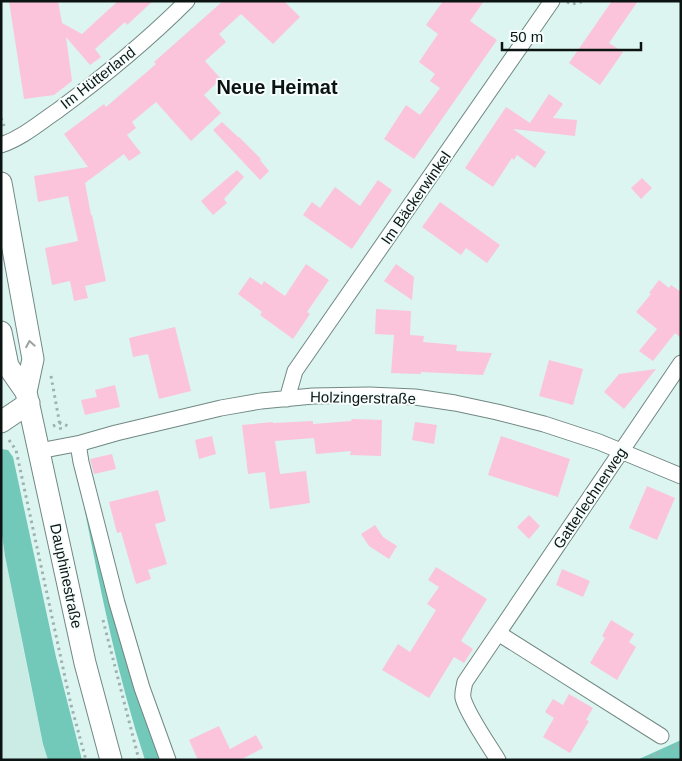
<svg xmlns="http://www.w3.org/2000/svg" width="682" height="761" viewBox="0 0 682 761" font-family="Helvetica,sans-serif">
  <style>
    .built { fill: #caece4 }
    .forest { fill: #72c8b9 }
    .building { fill: #fbc4da }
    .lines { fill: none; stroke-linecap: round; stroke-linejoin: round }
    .street-casing { stroke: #718883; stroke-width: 17 }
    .secondary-casing { stroke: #718883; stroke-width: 23 }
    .path { stroke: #9eb1ae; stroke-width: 3; stroke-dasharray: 2.5 4; stroke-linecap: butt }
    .street { stroke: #fff; stroke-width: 15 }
    .secondary { stroke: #fff; stroke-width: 21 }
    .oneway { stroke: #9ea1a1 }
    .labels { text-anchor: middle; stroke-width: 4; stroke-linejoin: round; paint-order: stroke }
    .street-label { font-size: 15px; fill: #0c1413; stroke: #f5fefc }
    .district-label { font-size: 20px; font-weight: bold; fill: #0c1413; stroke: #f5fefc }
  </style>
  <rect width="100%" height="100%" fill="#dcf5f0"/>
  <path class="built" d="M1,528L5,556L28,673L43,744L48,760H1Z"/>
  <path class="forest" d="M1,449L8,450L13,457L56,657L82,760H48L43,744L5,556L1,528Z
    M75,461L160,760H145C113,663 95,561 75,461Z
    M681,740V760H637Z"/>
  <path class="building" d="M9,1H58L62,23L82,34L118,1H153L127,25L125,22L95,49L101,57L90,65L66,37L72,81L54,95L24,99Z
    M223,1H284L300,17L273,44L241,14L219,34L226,42L205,61L221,79L204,95L221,113L191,141L156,102L132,122L136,128L127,135L141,153L129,161L124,154L85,183L91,215H92L106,281L85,286L88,298L74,301L70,281L52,285L45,248L78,241L68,196L38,202L34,176L88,167L64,134L104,104L106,107L156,64L154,62Z
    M443,1H484L470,21L497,40L414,159L384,139L406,105L420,115L440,88L430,81L435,74L419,62L438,34L426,25Z
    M612,1H638L609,43L623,52L600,85L569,63Z
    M549,94L563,104L553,118L577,120L575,136L513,129L546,152L535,168L517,155L514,160L512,158L493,187L465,168L506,107L530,123Z
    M222,122L238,137H239L261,159L260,160L269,171L260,180L213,130Z
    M237,170L244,177L224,199L227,203L213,215L201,201Z
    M642,178L652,188L641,199L631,188Z
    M378,180L392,190L352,249L303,215L312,202L320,208L335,187L360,206Z
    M440,202L500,245L487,263L466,248L461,255L422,227Z
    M306,264L329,280L307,312L310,314L293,339L260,315L262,312L238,294L250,277L262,285L264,281L285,296Z
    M396,264L414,277L412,300L384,281Z
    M659,280L669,288L671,285L681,292V338L675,333L653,361L639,351L657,329L636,312L651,294L649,293Z
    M376,309L411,311L410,335L424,336L423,342L457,345L456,351L492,353L483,375L421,372V374L391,373L394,335L375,334Z
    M175,327L191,391L159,399L148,354L133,357L129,338Z
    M549,360L583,369L573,405L539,396Z
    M656,369L624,409L604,392L619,374Z
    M115,385L120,407L85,415L81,400L97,397L95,390Z
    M352,419L382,420L381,456L350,455L351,451L316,454L314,438L275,441L280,474L306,471L310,503L270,509L265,472L248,474L242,425L273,422V423L313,421V424L351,421Z
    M415,422L437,425L434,444L412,440Z
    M212,436L216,454L199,459L195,440Z
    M501,436L570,459L558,497L488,475Z
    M112,454L116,469L94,474L90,459Z
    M647,486L675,498L657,540L629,528Z
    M158,490L166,521L155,524L167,564L148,570L151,579L136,584L121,532L117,533L109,502Z
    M529,515L540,526L529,539L517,527Z
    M375,525L383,537L397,546L389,559L369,546L361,534Z
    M436,567L487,599L461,641L473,649L464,663L454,657L429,698L382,670L398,644L410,652L436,610L427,604L439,587L428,580Z
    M562,569L590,581L583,597L556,585Z
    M611,620L634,634L629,642L636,647L617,680L590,663L605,638L602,636Z
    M569,694L593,708L586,720L589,721L570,753L543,737L554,718L545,712L553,699L563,705Z
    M219,726L230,749L256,735L263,748L240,760H198L189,740Z"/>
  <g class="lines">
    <g class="street-casing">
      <path id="street" d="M1,145C22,138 39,123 57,111C103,77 147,41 187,1
        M287,399L295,371L552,1
        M81,443L79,450L81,462L117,603L142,688L168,760
        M39,451L81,443L116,433L221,408L261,401L313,396L369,395L415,397L455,403L497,412L544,424L599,442L681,476
        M498,633L661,736
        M498,760C489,745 467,714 463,698C462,693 464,687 465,682L681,363"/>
    </g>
    <g class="secondary-casing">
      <path id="secondary" d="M1,183L33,359L26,392
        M1,332L8,366L26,392L85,663L111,760
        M1,422L29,403"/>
    </g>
    <path class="path" d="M567,2L572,4L586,1
      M1,118L4,126
      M51,376L61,431
      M53,426L60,423L71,427
      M9,440L16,450L71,705L86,760
      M103,620L139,760
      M672,748L681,744
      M645,760L662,752"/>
    <use href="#street" class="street"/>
    <use href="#secondary" class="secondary"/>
  </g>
  <defs><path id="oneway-chevron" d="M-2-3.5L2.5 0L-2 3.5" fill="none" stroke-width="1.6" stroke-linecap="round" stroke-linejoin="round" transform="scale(1.25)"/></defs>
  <use class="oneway" href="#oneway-chevron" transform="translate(30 344) rotate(-100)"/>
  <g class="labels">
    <g class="street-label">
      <text transform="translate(98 78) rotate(-38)" y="5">Im Hütterland</text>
      <text transform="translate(416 198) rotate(-55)" y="5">Im Bäckerwinkel</text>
      <text transform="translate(363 398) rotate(1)" y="5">Holzingerstraße</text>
      <text transform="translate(590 498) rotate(-56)" y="5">Gatterlechnerweg</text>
      <text transform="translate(66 576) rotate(78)" y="5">Dauphinestraße</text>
    </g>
    <g class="district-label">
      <text x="277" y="94">Neue Heimat</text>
    </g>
  </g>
  <rect width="682" height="761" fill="none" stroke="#0c1413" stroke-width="5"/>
  <path d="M502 42v8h139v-8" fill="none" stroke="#0c1413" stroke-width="2.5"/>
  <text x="510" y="42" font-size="15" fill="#0c1413" stroke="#f5fefc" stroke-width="4" paint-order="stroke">50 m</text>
</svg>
